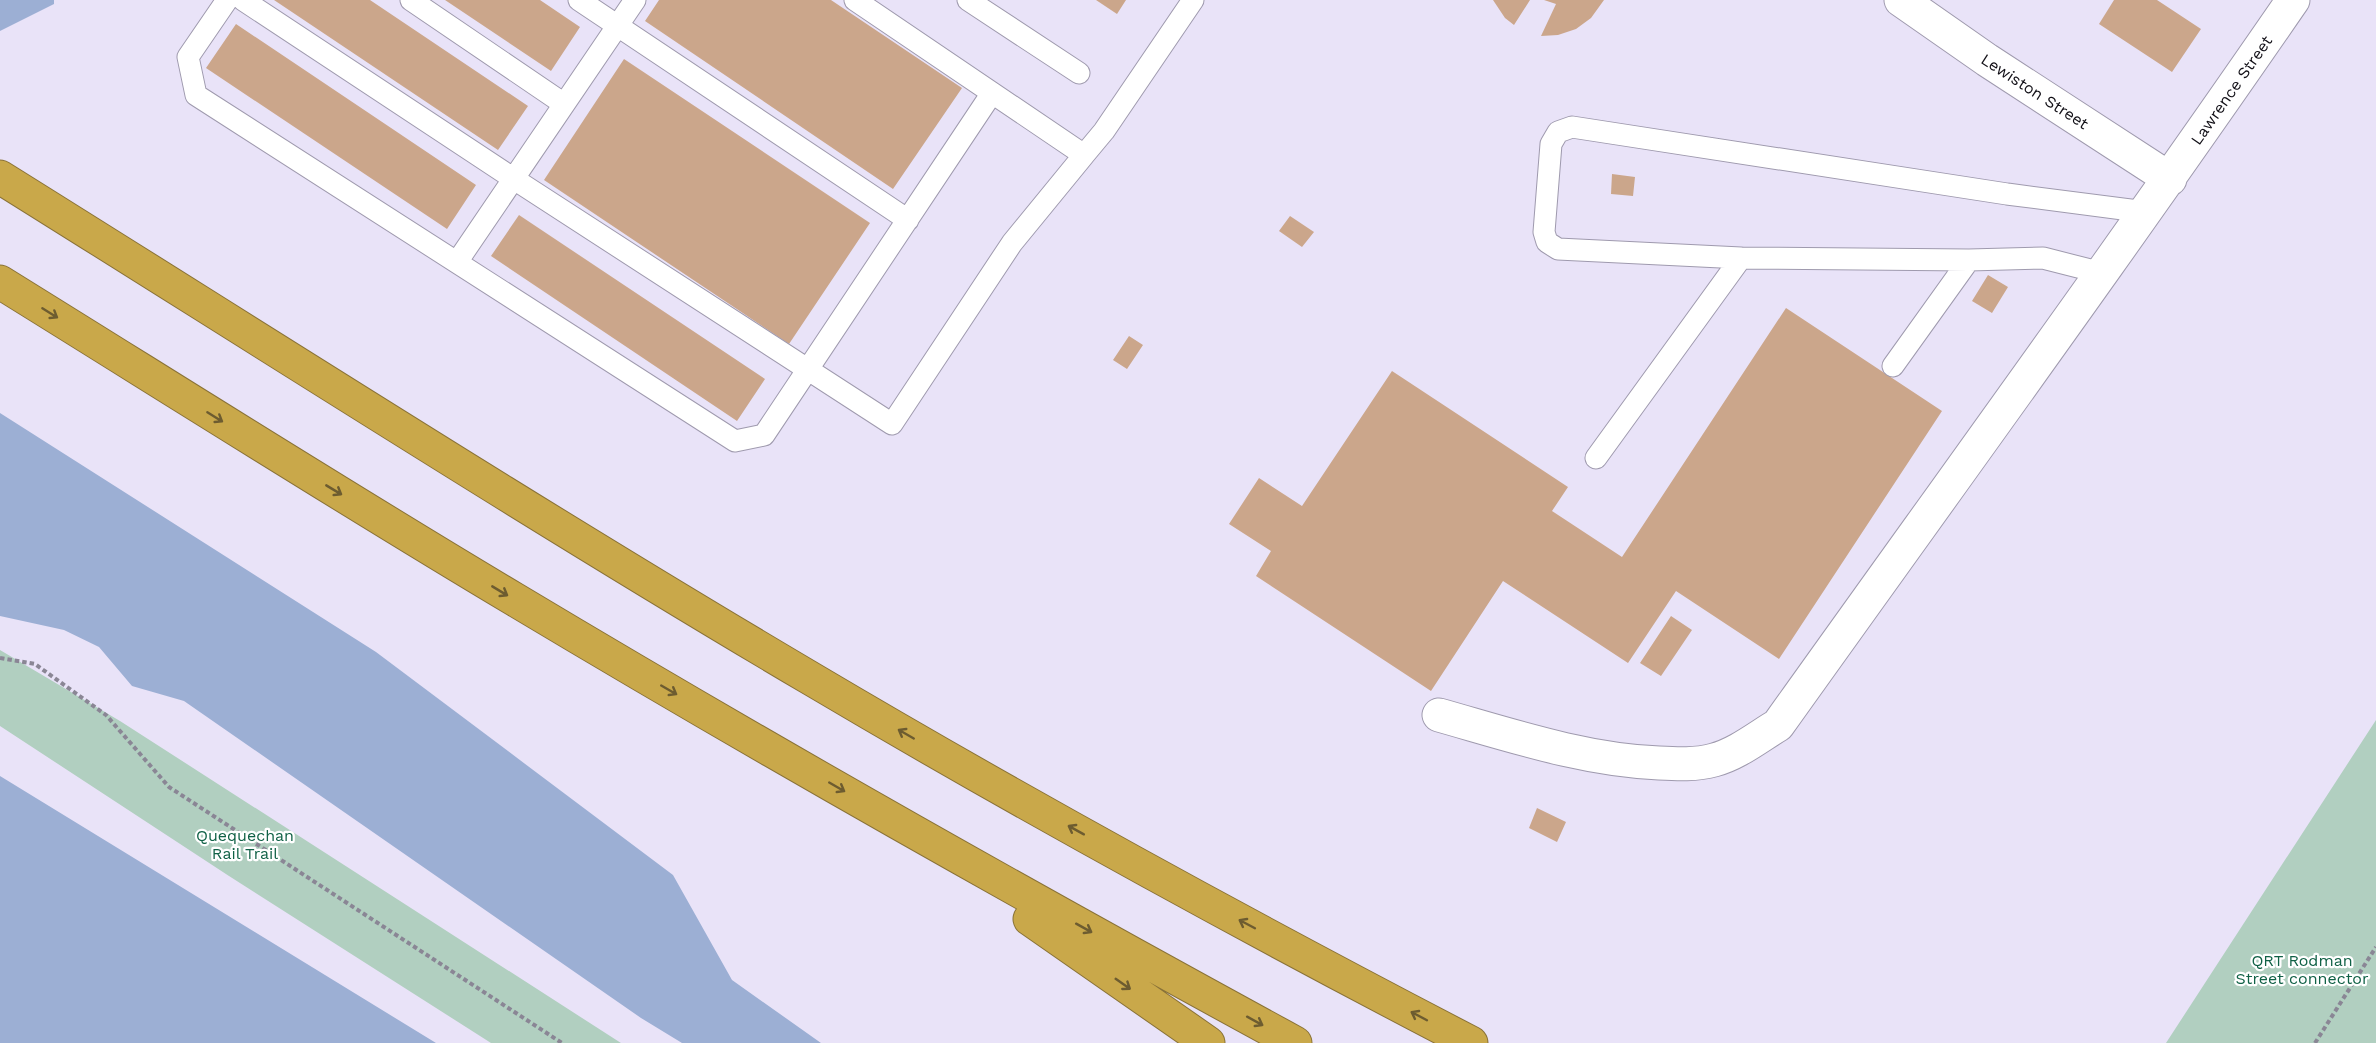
<svg xmlns="http://www.w3.org/2000/svg" width="2376" height="1043" viewBox="0 0 2376 1043" font-family="'Work Sans',sans-serif">
  <style>
    .green { fill: #b1cfc0 }
    .water { fill: #9cafd4 }
    .building { fill: #cba68b }
    .lines { fill: none; stroke-linecap: round; stroke-linejoin: round }
    .service-casing { stroke: #9f9aae; stroke-width: 23 }
    .minor-casing { stroke: #9f9aae; stroke-width: 35 }
    .motorway-casing { stroke: #897238; stroke-width: 35 }
    .path { stroke: #8a8695; stroke-width: 4; stroke-dasharray: 4.5 3; stroke-linecap: butt }
    .service { stroke: #fff; stroke-width: 21 }
    .minor { stroke: #fff; stroke-width: 33 }
    .motorway { stroke: #c9a84a; stroke-width: 33 }
    .oneway { stroke: #6d5c30 }
    .labels { text-anchor: middle; stroke-width: 4.5; stroke-linejoin: round; paint-order: stroke }
    .street-label { font-size: 16px; fill: #110f16; stroke: #fff }
    .park-label { font-size: 16px; fill: #106146; stroke: #fff }
  </style>
  <rect width="100%" height="100%" fill="#e9e3f8"/>
  <path class="green" d="M0,650L120,721L621,1043H491L229,876L0,726Z
    M2376,720V1043H2166Z"/>
  <path class="water" d="M0,0H54V4L0,31Z
    M0,413L376,652L673,875L732,980L821,1043H682L641,1018L184,701L132,686L99,647L64,630L0,616Z
    M0,776L436,1043H0Z"/>
  <path class="building" d="M274,0H370L528,106L498,150Z
    M445,0H540L580,27L551,71Z
    M659,0H831L962,88L893,189L645,21Z
    M1096,0H1126L1117,14Z
    M1493,0H1530L1514,25L1505,18Z
    M1544,0H1604L1591,18L1576,29L1558,35L1541,36L1556,4Z
    M2114,0H2157L2201,29L2172,72L2099,24Z
    M236,24L476,185L447,229L206,68Z
    M624,59L870,223L789,344L544,180Z
    M1612,174L1635,177L1633,196L1611,194Z
    M519,215L765,379L737,421L491,256Z
    M1290,216L1314,232L1302,247L1279,231Z
    M1988,275L2008,287L1992,313L1972,301Z
    M1786,308L1942,411L1779,659L1676,591L1628,663L1503,581L1431,691L1256,576L1271,551L1229,524L1259,478L1302,506L1392,371L1568,487L1552,511L1622,557Z
    M1129,336L1143,345L1127,369L1113,360Z
    M1671,616L1692,630L1661,676L1640,663Z
    M1537,808L1566,822L1557,842L1529,828Z"/>
  <g class="lines">
    <g class="service-casing">
      <path id="service" d="M227,0L188,57L196,95L735,441L764,435L992,93
        M243,0L514,179L892,424L1012,243L1084,155
        M411,0L564,104
        M579,0L908,220
        M855,0L1084,155L1104,131L1193,0
        M968,0L1079,73
        M1741,258L1558,249L1547,242L1544,232L1551,144L1558,132L1572,127L2007,194L2146,212
        M457,262L635,0
        M1893,366L1969,260
        M1596,458L1741,258L1969,260L2043,258L2102,273"/>
    </g>
    <g class="minor-casing">
      <path id="minor" d="M1901,0L1987,60L2170,179
        M1439,715C1510,735 1584,760 1659,763C1677,764 1696,765 1714,760C1737,754 1758,737 1778,725C1950,484 2125,244 2293,0"/>
    </g>
    <g class="motorway-casing">
      <path id="motorway" d="M0,177C269,345 537,517 810,678C1026,806 1248,927 1471,1043
        M0,282C171,388 341,496 514,599C771,753 1032,900 1295,1043
        M1030,919L1208,1043"/>
    </g>
    <path class="path" d="M0,658L35,664L106,715L169,787L562,1043
      M2315,1043L2376,947"/>
    <use href="#service" class="service"/>
    <use href="#minor" class="minor"/>
    <use href="#motorway" class="motorway"/>
  </g>
  <defs><path id="oneway-shaft" d="M-6 0H5M1.5-3L5.5 0L1.5 3" fill="none" stroke-width="1.6" stroke-linecap="round" stroke-linejoin="round" transform="scale(1.5)"/></defs>
  <g class="oneway">
    <use href="#oneway-shaft" transform="translate(50 313) rotate(32)"/>
    <use href="#oneway-shaft" transform="translate(215 417) rotate(32)"/>
    <use href="#oneway-shaft" transform="translate(334 490) rotate(31)"/>
    <use href="#oneway-shaft" transform="translate(500 591) rotate(31)"/>
    <use href="#oneway-shaft" transform="translate(669 690) rotate(30)"/>
    <use href="#oneway-shaft" transform="translate(906 734) rotate(-150)"/>
    <use href="#oneway-shaft" transform="translate(837 787) rotate(30)"/>
    <use href="#oneway-shaft" transform="translate(1076 830) rotate(-151)"/>
    <use href="#oneway-shaft" transform="translate(1247 924) rotate(-152)"/>
    <use href="#oneway-shaft" transform="translate(1084 928) rotate(29)"/>
    <use href="#oneway-shaft" transform="translate(1123 984) rotate(35)"/>
    <use href="#oneway-shaft" transform="translate(1419 1016) rotate(-152)"/>
    <use href="#oneway-shaft" transform="translate(1255 1021) rotate(29)"/>
  </g>
  <g class="labels">
    <g class="street-label">
      <text transform="translate(2231 90) rotate(-55)" y="6">Lawrence Street</text>
      <text transform="translate(2035 91) rotate(33)" y="6">Lewiston Street</text>
    </g>
    <g class="park-label">
      <text x="245" y="841">Quequechan<tspan x="245" dy="18">Rail Trail</tspan></text>
      <text x="2302" y="966">QRT Rodman<tspan x="2302" dy="18">Street connector</tspan></text>
    </g>
  </g>
</svg>
